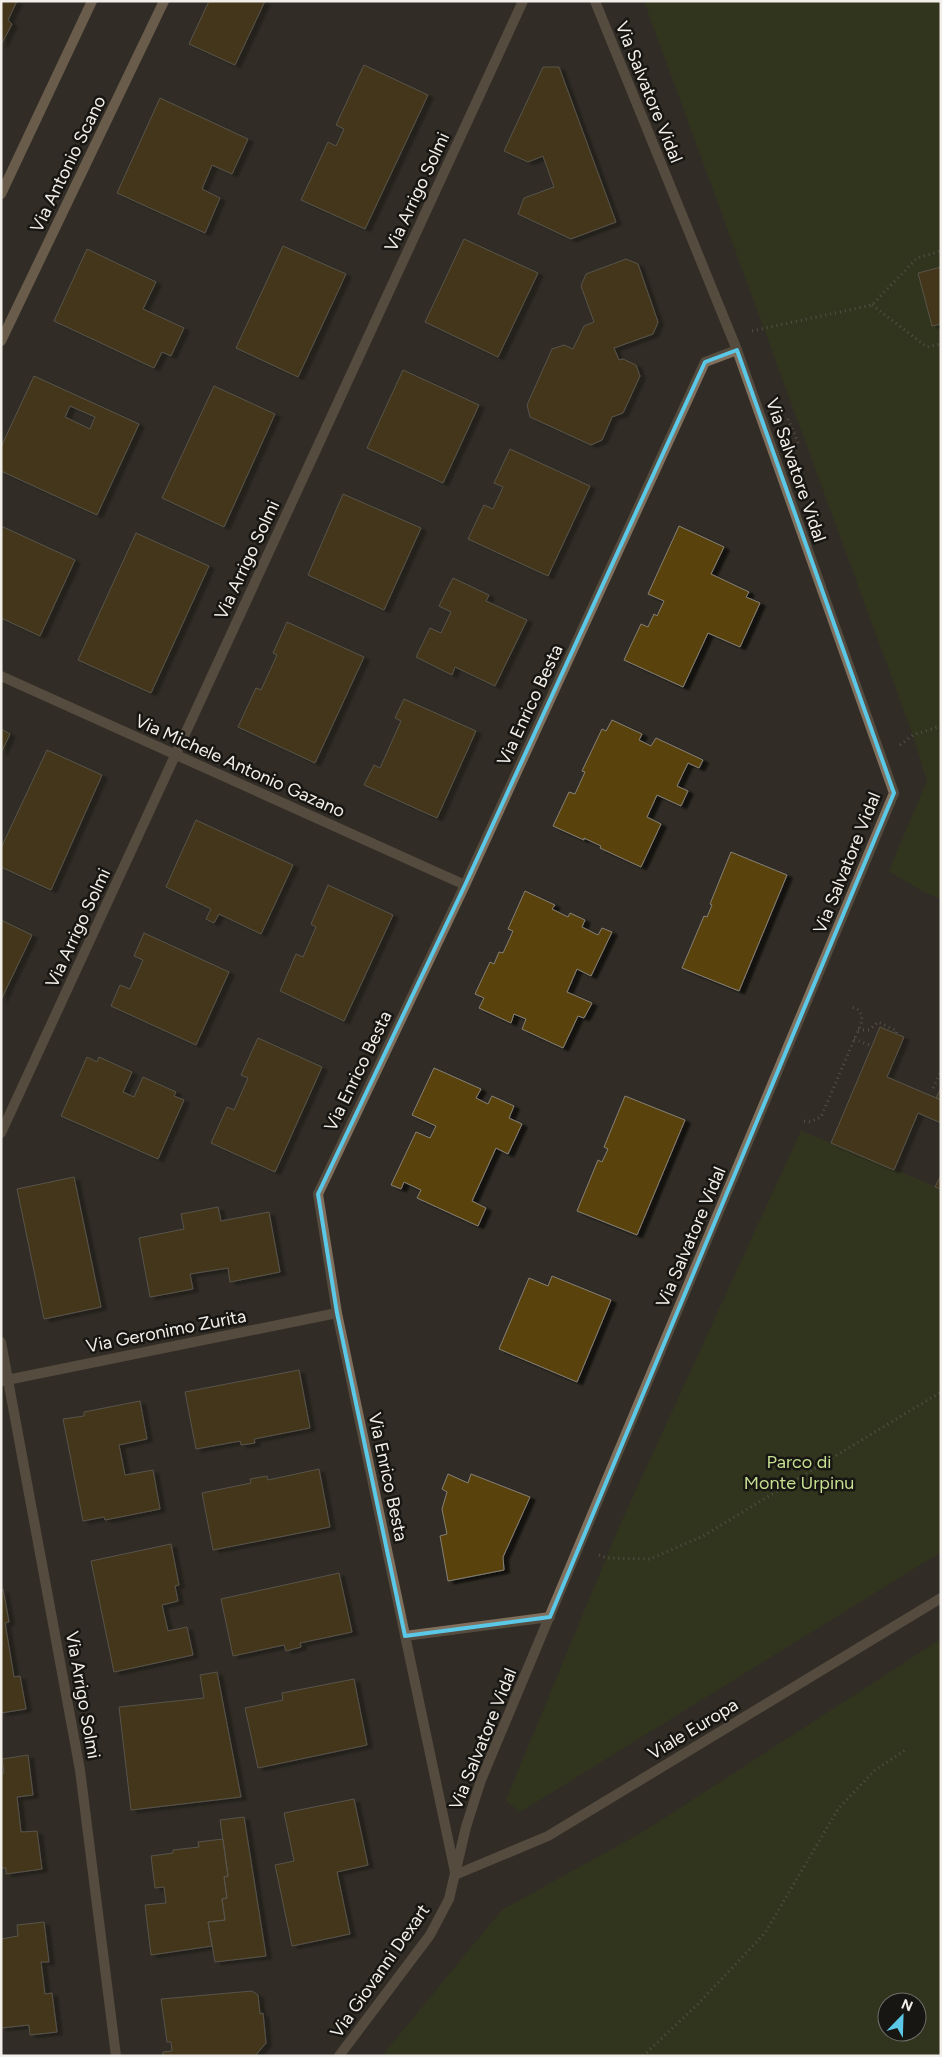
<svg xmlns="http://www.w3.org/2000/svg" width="942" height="2057" viewBox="0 0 942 2057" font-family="Figtree,sans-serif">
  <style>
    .green { fill: #333f12; fill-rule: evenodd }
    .building { fill: #5a4209; stroke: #858078; fill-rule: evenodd; filter: url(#shadow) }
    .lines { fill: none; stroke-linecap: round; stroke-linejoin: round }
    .path { stroke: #7d7973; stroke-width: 3; stroke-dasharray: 1 4; stroke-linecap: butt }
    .street { stroke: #80705d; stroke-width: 10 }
    .secondary { stroke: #ae9577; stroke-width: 10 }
    .marked { fill: none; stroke: #5ac8e6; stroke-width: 4; stroke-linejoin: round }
    .labels { text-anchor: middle; stroke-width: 5; stroke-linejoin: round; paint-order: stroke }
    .street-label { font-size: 18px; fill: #f2efea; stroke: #181613 }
    .park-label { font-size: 18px; fill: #c6df90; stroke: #181613 }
  </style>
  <defs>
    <filter id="shadow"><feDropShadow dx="5.5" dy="3" stdDeviation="1" flood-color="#0009"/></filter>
  </defs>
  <rect width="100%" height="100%" fill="#312d26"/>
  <path class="green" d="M644,1H941V899L922,891L889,871L927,781L913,735Z
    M801,1131L941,1189V1552L520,1812L506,1800L620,1525Z
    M941,1639V2056H382L502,1910L643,1832ZM887,2002H917V2032H887Z"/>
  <path class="building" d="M1,1H17L8,20L12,24L1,45Z
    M209,1H265L235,65L189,44Z
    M364,65L428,95L365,229L301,200L328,142L336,146L344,129L336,125Z
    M543,67H559L616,222L571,239L518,214L524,198L554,187L543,156L528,162L504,151Z
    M160,98L248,139L232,174L212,165L202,189L220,198L205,233L117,193Z
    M464,239L538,273L498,357L425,322Z
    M283,246L346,274L298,377L236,348Z
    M87,249L156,282L143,309L184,328L171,356L162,352L154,368L54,321Z
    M626,259L638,264L658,322L653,334L614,348L619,360L623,359L636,365L640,376L623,413L612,417L602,440L591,445L530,417L527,405L552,349L564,345L573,349L584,326L594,322L581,286L586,274Z
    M941,267V324L932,326L918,273Z
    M403,370L479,405L443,483L367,448Z
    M34,376L139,424L97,515L1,471V447ZM70,406L95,417L90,429L65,417Z
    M214,386L275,414L224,527L162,498Z
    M510,449L590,486L548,576L468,539L484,505L493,509L503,487L494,483Z
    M343,494L421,528L384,610L308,575Z
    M1,526L75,560L40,636L1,618Z
    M679,526L724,547L711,574L749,592L746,597L760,603L740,647L708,633L683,687L624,660L641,624L648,627L654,614L657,616L664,601L648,594Z
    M136,533L209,566L151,693L78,660Z
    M453,578L489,595L486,601L527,620L495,686L455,667L452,675L416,657L430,628L441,633L451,612L439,606Z
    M287,622L364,657L315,763L238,727L256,688L261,690L277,655L273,653Z
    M404,699L476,731L437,818L364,785L374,765L380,768L401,721L395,718Z
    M612,720L642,734L639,740L651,746L656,738L703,760L699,768L688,763L677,786L688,791L681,806L657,795L647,817L661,824L641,867L600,848L601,846L584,838V840L553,826L569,792L575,794L585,772L582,771L602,729L606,731Z
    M1,729L10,734L1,753Z
    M47,750L102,775L51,890L1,867V848Z
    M196,820L293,865L261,934L219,914L214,923L206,919L211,909L166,887Z
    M731,852L787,875L739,991L682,968L704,916L707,917L712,905L710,904Z
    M328,885L393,915L344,1021L280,991L296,954L303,957L316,927L311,924Z
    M525,891L555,905L552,909L568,917L570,913L585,920L582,927L598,935L602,928L612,932L591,976L577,969L567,992L592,1003L584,1018L578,1016L563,1048L522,1029L526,1019L514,1014L511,1023L479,1008L484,998L475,994L490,962L494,964L499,952L503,953L513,931L508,929Z
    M1,920L32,935L1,1000Z
    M144,933L229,972L196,1045L111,1006L120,985L130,989L143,960L134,956Z
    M880,1027L904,1037L887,1077L941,1100V1123L918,1113L894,1170L831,1143Z
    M258,1038L322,1067L275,1172L211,1143L227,1107L234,1110L248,1078L241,1075Z
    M87,1057L97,1062L99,1057L132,1072L123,1092L134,1097L143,1077L176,1092L174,1096L184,1100L158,1159L61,1116Z
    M434,1068L481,1089L476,1098L488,1104L492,1096L514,1106L509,1118L522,1124L508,1154L496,1148L472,1201L486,1208L478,1226L417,1198L421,1190L404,1182L401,1189L391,1185L416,1132L430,1138L436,1126L412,1115Z
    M941,1088V1100L936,1098Z
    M625,1096L685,1120L637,1235L577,1211L598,1160L602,1162L608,1149L604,1147Z
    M941,1175V1189L935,1187Z
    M74,1177L101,1307L44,1319L17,1189Z
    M218,1207L221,1221L269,1212L280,1272L230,1282L228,1268L190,1274L193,1289L150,1297L139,1238L184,1229L181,1214Z
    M552,1276L611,1300L577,1382L499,1349L529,1278L548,1286Z
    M299,1370L310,1428L254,1439L255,1443L241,1445L240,1441L196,1449L185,1392Z
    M140,1401L147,1439L119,1445L125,1475L153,1470L160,1509L105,1520L104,1517L83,1521L63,1419L84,1416V1412Z
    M319,1469L330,1527L213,1550L202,1493L251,1483L250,1479L267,1476L268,1480Z
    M448,1474L468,1483L471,1474L530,1497L503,1557L504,1570L448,1581L440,1536L447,1534L442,1509L447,1492L442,1489Z
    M171,1544L179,1585L175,1586L178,1601L162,1605L168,1631L187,1627L193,1655L114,1672L91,1561Z
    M339,1573L352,1632L300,1643L301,1647L286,1651L284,1645L233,1656L221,1599Z
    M1,1589H3L9,1622L5,1623L14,1677L20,1676L26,1709L1,1713Z
    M217,1672L241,1797L131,1810L119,1707L204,1698L200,1675Z
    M354,1679L367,1745L258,1768L245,1708L283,1700L282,1693Z
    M28,1755L33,1795L17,1797L21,1832L37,1831L42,1869L6,1874V1868H1V1773H4L2,1759Z
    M354,1799L368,1865L337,1872L350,1934L292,1946L275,1865L294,1861L284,1813Z
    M244,1817L266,1956L215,1962L208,1922L225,1920L222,1899L227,1898L224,1877L228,1876L220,1820Z
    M223,1839L228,1876L224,1877L227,1898L222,1899L225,1920L208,1922L212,1946L151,1955L145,1905L166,1903L164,1887L155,1888L151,1856L173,1853V1850L199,1847L198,1842Z
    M44,1922L49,1962H41L45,1994L52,1993L57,2032L30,2035L29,2025L1,2028V1939L18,1936L17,1925Z
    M252,1991L258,1995L260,2014L263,2013L266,2043L255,2056H163V2052L172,2051L171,2042H167L161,1999Z"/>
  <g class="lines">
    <path class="path" d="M940,1L941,3
      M872,305L927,347L941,344
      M752,331L872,305L917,258L941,251
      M788,419L799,445L794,447
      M900,745L913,735L941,726
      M858,1030H869L878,1022L897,1031L896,1034
      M854,1039L872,1046
      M933,1088L941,1071
      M804,1121L810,1122L821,1117L861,1024L862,1016L859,1010L849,1006
      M599,1555L606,1558L650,1559L703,1536L941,1392
      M643,2056L698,2004L765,1933L838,1809L875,1770L907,1749"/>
    <path class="street" d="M1,676L465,885
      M1,1133L523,1
      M1,1342L80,1770L116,2056
      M2,1381L337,1313
      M405,1636L550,1617
      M455,1872L337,1313L318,1194L465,885L705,362L737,350
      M455,1875L548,1836L941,1598
      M339,2056L430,1935L449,1899L466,1827L481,1780L894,793L737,350L595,1"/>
    <path class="secondary" d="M1,194L92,1
      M1,341L164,1"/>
  </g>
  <path d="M0 0H942V2057H0ZM737,350L894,793L550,1617L405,1636L337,1313L318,1194L465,885L705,362Z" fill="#312d26" fill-opacity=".55" fill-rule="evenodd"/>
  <path class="marked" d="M737,350L894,793L550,1617L405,1636L337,1313L318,1194L465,885L705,362Z"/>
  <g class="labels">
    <g class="street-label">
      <text transform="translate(649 92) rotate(68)" y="6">Via Salvatore Vidal</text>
      <text transform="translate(68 164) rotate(-64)" y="6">Via Antonio Scano</text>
      <text transform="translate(417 192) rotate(-65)" y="6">Via Arrigo Solmi</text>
      <text transform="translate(796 470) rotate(71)" y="6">Via Salvatore Vidal</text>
      <text transform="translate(247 560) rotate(-65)" y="6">Via Arrigo Solmi</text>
      <text transform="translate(530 705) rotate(-65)" y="6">Via Enrico Besta</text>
      <text transform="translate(240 766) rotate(24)" y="6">Via Michele Antonio Gazano</text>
      <text transform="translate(847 863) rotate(-68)" y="6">Via Salvatore Vidal</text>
      <text transform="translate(78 928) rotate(-65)" y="6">Via Arrigo Solmi</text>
      <text transform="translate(358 1071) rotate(-64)" y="6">Via Enrico Besta</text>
      <text transform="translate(691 1237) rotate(-67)" y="6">Via Salvatore Vidal</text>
      <text transform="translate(166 1331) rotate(-11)" y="6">Via Geronimo Zurita</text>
      <text transform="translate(388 1477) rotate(78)" y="6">Via Enrico Besta</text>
      <text transform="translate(83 1695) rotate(80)" y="6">Via Arrigo Solmi</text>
      <text transform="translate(693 1729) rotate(-31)" y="6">Viale Europa</text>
      <text transform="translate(483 1739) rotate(-68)" y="6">Via Salvatore Vidal</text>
      <text transform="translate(380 1971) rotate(-55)" y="6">Via Giovanni Dexart</text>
    </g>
    <g class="park-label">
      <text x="799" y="1468">Parco di<tspan x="799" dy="21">Monte Urpinu</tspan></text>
    </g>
  </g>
  <rect width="942" height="2057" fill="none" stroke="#f2efea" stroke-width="5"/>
  <g transform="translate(902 2017) rotate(23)"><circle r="24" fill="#181613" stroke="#6f6d69"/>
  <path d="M0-4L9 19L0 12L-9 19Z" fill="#5ac8e6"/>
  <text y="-8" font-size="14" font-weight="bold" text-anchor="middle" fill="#f2efea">N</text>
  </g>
</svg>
